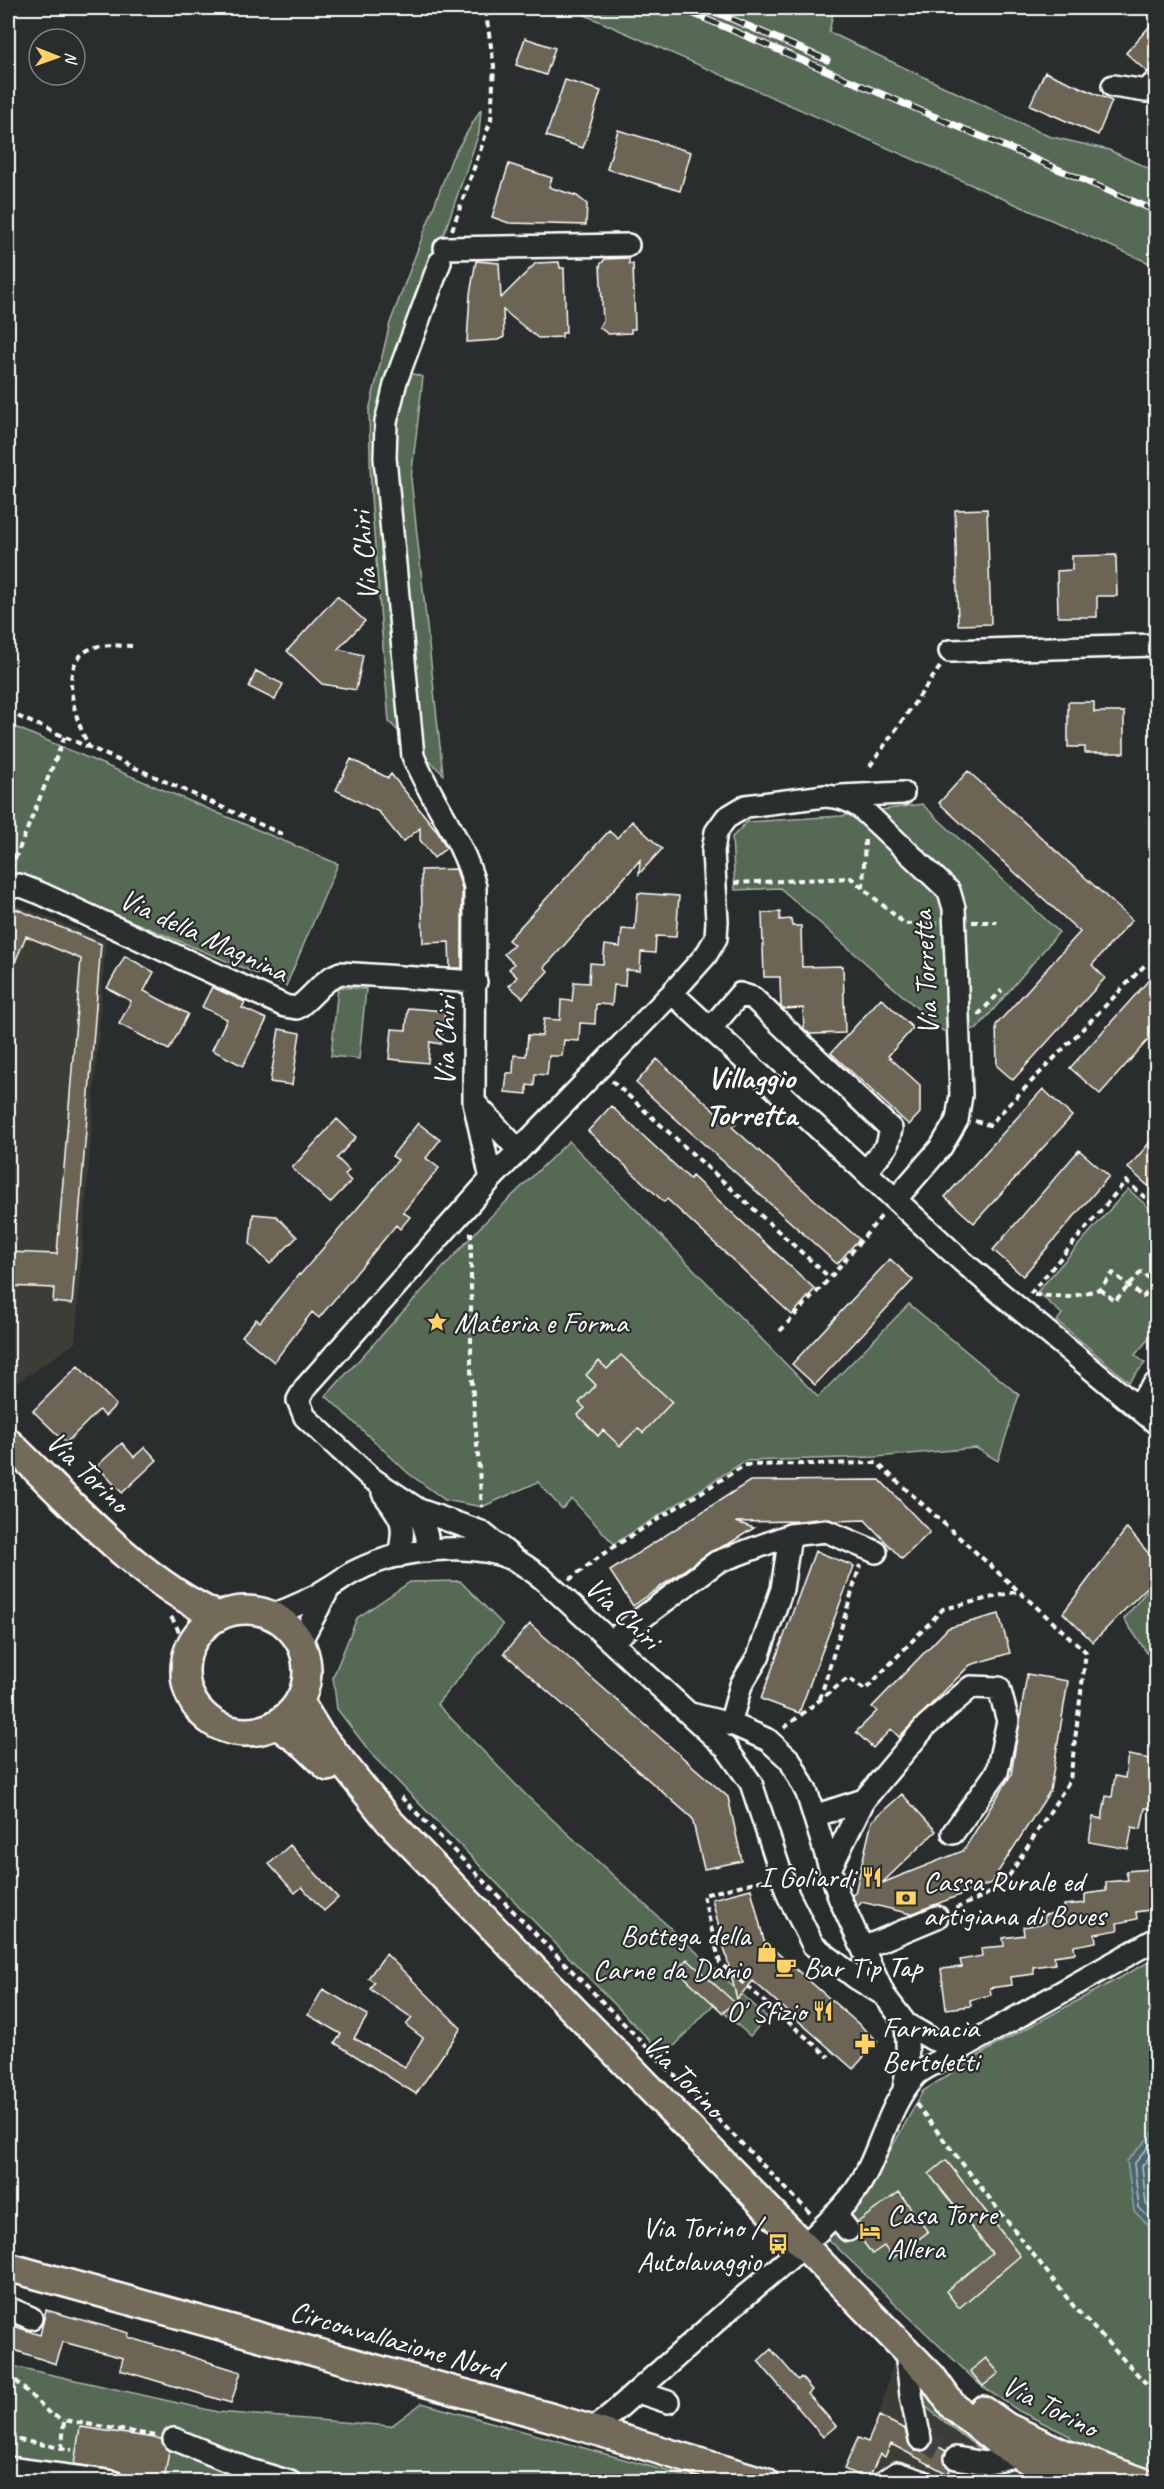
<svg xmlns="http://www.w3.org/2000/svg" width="1164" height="2489" viewBox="0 0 1164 2489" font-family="Caveat,sans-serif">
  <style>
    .built { fill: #3e3e39 }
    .green { fill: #556954; stroke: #aab4aa; stroke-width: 1.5 }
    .water { fill: #4a666e; stroke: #92a3a8; stroke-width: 1.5 }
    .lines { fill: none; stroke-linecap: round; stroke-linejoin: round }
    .shore { stroke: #b7c2c5; stroke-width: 1.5 }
    .building { fill: #6c6554; stroke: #fff; stroke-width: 1.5 }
    .minor-tunnel { stroke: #3f4243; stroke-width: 21; stroke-dasharray: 21 10; stroke-linecap: butt }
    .minor-casing { stroke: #fff; stroke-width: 26 }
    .major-casing { stroke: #fff; stroke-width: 32 }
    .path { stroke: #fff; stroke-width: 4; stroke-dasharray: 6 4.5; stroke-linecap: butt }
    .minor { stroke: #2a2d2e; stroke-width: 21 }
    .major { stroke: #736b5a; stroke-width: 27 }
    .rail-casing { stroke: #fff; stroke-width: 7 }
    .rail { stroke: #2a2d2e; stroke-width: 4.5; stroke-dasharray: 14; stroke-linecap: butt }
    .labels { text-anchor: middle; stroke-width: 4.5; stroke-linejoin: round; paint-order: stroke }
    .street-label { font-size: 30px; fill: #fff; stroke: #2a2d2e }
    .poi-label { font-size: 30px; fill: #fff; stroke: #2a2d2e; text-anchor: start }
    .neighbourhood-label { font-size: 32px; font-weight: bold; fill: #fff; stroke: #2a2d2e }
  </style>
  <rect width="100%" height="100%" fill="#2a2d2e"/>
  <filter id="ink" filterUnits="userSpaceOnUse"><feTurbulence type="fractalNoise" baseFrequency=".0167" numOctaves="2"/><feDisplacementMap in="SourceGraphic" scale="12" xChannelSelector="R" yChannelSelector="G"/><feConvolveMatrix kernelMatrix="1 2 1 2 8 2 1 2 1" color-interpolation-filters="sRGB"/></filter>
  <g filter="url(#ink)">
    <path class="built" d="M11,903L106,940L75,1343L8,1389V910Z
      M894,2359L923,2387L922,2397L926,2407L977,2447L989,2443L1024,2467L1007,2481L840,2482L859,2438L868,2442L878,2420Z"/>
    <path class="green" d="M569,8H834L829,32L1048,136L1109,150L1156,172V266Z
      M481,109L479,133L397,369L423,377L411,479L443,774L389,722L371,497L369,411L390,323L452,158Z
      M8,724L338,864L286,986L22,875L8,872Z
      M922,804L1059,932L977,1029L943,1031L780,888L735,890L732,837L747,822L841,816Z
      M338,987L366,989L359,1059L331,1056Z
      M569,1141L818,1397L909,1304L1019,1395L998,1461L976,1448L876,1457L745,1461L614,1544L572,1499L562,1509L538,1482L482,1507L445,1500L408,1473L326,1396L483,1224Z
      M1128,1189L1156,1214V1330L1135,1355L1145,1363L1129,1382L1057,1321L1062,1314L1037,1292Z
      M1156,1579V1666L1124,1619Z
      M460,1581L503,1625L437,1704L528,1797L767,2017L750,2036L714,2004L665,2056L374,1757L337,1709L333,1677L357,1618L410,1582Z
      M1156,1958V2469L1098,2459L1069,2449L1070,2436L1019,2411L979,2384L826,2237L862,2202L923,2091L994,2046Z
      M8,2365L218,2412L391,2426L422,2403L703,2481L8,2482Z
      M923,2387L989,2443L983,2448L977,2447L926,2407L922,2397Z"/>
    <path class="water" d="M1154,2132H1156V2233L1134,2211L1127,2161Z"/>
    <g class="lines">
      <path class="shore" d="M1156,2138L1134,2164L1139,2208L1156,2224
        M1156,2149L1142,2166L1146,2204L1156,2214"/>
    </g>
    <path class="building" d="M1156,19V69L1147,72L1126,53Z
      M525,38L555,48L546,75L516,65Z
      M1045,72L1112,101L1098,135L1030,105Z
      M565,80L601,91L583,148L546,136Z
      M618,130L691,152L680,191L607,169Z
      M509,164L552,178L549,187L577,196L587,204L586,225L509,223L492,217Z
      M629,258V264H633L635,329H631V333L608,334L599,327L603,321L600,265L605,259Z
      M476,261L499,263L501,298L536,263L559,262L560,268H564L566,333H562V337L538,338L503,310L504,337L498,340L467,342L470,294Z
      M987,509L991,624L958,625L955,510Z
      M1116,555L1117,596H1097V617H1058L1057,571L1072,570V556Z
      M337,596L365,621L338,649L363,655L356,690L322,684L287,651Z
      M256,671L283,684L275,700L249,687Z
      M1068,702H1094V712H1124V753H1085V747H1068Z
      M351,759L388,778L391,774L437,831L446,848L434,858L420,840V828L403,842L379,812L336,790Z
      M968,771L1132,920L1092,965L1105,978L1013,1080L997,1066L996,1025L1080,932L939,803Z
      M632,821L662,849L639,874L640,860L551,960L544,967L548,971L523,998L509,986L517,977L509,969L514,964L504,954L514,945L508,940L609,831L617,838Z
      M456,869L462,889V968H450L449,942L423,943L421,870Z
      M638,893L679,896L676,937L656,936L655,953L641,952L640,971L626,970L625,986L614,985L612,1005L596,1004L595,1024L580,1023L579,1041L564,1040L562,1056H549L547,1075L535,1074L534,1086L527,1085V1094L505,1092L507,1073H513L514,1055L526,1056L528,1035L542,1036L544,1019L560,1020L561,1000L572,1001L574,982L589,983L590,963L603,964L605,945L620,947L622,929L635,930Z
      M14,908L101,944L72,1304L53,1302L54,1288L8,1286V1252L57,1254L81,959L26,936L8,979V922Z
      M780,912V920L791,919L792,926H801L802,967L843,966L845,1033L810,1034L804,1029L803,1008L783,1009L781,1007L780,977H764L762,913Z
      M125,956L154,972L144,991L188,1014L169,1050L119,1024L131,1001L107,988Z
      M1156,972V1031L1100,1094L1070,1068Z
      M212,987L245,1002L242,1008L267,1019L243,1066L212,1050L227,1019L202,1007Z
      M881,998L913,1028L888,1056L920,1085V1113L909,1125L831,1053Z
      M408,1008L445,1011L441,1044L430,1042L428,1063L389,1059L392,1029L406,1030Z
      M279,1029L300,1033L292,1085L270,1082Z
      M657,1059L716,1112L719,1108L736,1123L732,1127L859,1239L837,1264L636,1083Z
      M1043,1089L1072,1116L974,1223L945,1197Z
      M611,1106L690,1179L692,1176L815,1289L792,1315L667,1199L664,1202L588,1131Z
      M337,1119L356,1137L337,1158L349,1170L345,1175L351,1181L330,1203L292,1168Z
      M418,1123L440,1140L426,1158L439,1168L403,1212L410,1217L400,1229L396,1225L319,1318L312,1312L274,1362L242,1336L256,1319L260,1322L299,1274L300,1275L375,1188L398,1160L392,1156Z
      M1156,1135V1193L1128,1168Z
      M1079,1150L1109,1176L1023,1276L993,1250Z
      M253,1214L276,1216L297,1237L270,1264L250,1244Z
      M890,1259L913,1280L815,1385L792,1364Z
      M621,1355L672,1402L643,1433L638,1428L620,1446L603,1430L598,1436L578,1415L585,1408L579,1403L596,1385L586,1375L599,1361L607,1369Z
      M78,1366L116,1405L105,1416L99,1410L66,1443L33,1411Z
      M122,1443L134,1457L145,1447L157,1460L122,1493L97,1466Z
      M880,1480L930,1532L902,1559L865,1520L834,1521L825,1518L800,1521L736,1522L754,1528L730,1543L710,1552L633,1606L610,1571L750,1481Z
      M1127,1528L1156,1562V1578L1093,1642L1063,1613Z
      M815,1551L854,1566L799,1713L761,1699Z
      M999,1614L1010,1653L970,1665L899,1737L891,1729L873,1748L856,1732L877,1711L872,1707L948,1628Z
      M530,1624L728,1797L742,1861L704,1869L692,1818L504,1653Z
      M1027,1674L1068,1681L1050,1791L991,1883L911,1914L862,1902L857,1907L852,1895L855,1893L872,1821L902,1794L936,1831L882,1883L963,1851L1011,1775Z
      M1128,1755L1156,1760V1781L1152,1809L1145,1808L1141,1829L1132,1827L1128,1849L1089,1842L1093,1817L1102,1819L1106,1796L1112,1797L1115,1776L1125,1778Z
      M290,1845L338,1898L324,1911L302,1887L295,1893L269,1864Z
      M1152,1869L1156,1909L1136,1912L1137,1919L1117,1923L1118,1930L1095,1934L1096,1942L1074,1946L1075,1953L1054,1956L1055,1964L1033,1967L1034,1974L1011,1977L1012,1985L990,1988L991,1995L970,2000L971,2006L946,2009L941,1969L962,1967L960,1960L982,1956L981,1948L1004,1946L1003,1938L1024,1935L1023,1927L1045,1923L1044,1915L1065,1912L1064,1905L1085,1903V1894L1106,1891V1882L1128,1880L1126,1871Z
      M751,1889L764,1941L878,2041L853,2069L753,1981L737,1999L712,1899Z
      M386,1954L461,2028L416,2094L335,2043L341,2034L308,2015L323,1989L368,2015L354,2038L405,2067L423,2038L406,2025L412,2018L370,1989L374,1982L368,1978Z
      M687,1959L734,2002L723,2013L677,1970Z
      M946,2160L1020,2256L959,2308L946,2291L992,2253L929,2174Z
      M899,2192L928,2232L893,2258L884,2246L872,2254L859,2236L861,2229L858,2222Z
      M46,2310L129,2333L128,2337L241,2372L231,2403L120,2370L123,2358L63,2342L56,2364L8,2348V2324L40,2335Z
      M771,2349L798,2380L801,2377L812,2390L808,2394L836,2426L823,2437L758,2361Z
      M986,2358L999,2373L983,2386L970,2371Z
      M879,2416L905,2429L908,2442L915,2451H923L932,2443L946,2451L944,2462L950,2469L948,2474L891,2444L885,2457L880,2454L868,2480L844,2469L858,2438L868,2442Z
      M80,2427L161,2439L164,2446L169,2451L164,2481L125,2479L121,2472L115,2470L74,2464Z"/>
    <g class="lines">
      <path class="minor-tunnel" d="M920,2439L956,2458"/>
      <g class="minor-casing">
        <path id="minor" d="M1113,86L1146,91L1156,81
          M445,248L628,245
          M440,262L396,381L386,422L385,458L413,756C431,801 463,839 475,887L474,1102L491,1179
          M950,651L1156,645
          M841,796L903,793
          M8,889L19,885L42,894L285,1006L297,1008C312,998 322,980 340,973L476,982
          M672,993L963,1262L1156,1423
          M711,1028L740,994L753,998L891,1129L887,1146L866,1171
          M475,1103L518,1150
          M1136,1406L1156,1383
          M383,1493C403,1520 406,1522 399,1556
          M419,1510L481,1532L511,1556
          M427,1551V1537L419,1510L371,1478L305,1417L298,1400L305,1388L491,1179L672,993L706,955L716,938L717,921L713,851L716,832L726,818L746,806L825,796C840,797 849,800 861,808L949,891L954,908L961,1095L957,1120L941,1147L896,1199
          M272,1615C292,1608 312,1599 330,1587C339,1582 348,1574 358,1570C400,1549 471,1540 515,1560C525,1565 534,1572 542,1578L726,1748L751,1783L788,1895L813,1945L856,1978L884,1995
          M611,1641L717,1562L790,1535L826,1531L876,1552
          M300,1642L328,1590
          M691,1714L734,1725L768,1740L790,1760L807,1793L839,1897L884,1995L906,2024L932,2039L946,2044L964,2047
          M730,1724L741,1685L758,1657L782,1589L790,1535
          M814,1816L864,1800L926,1726L971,1687L999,1688L1008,1721L997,1772L953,1833
          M830,1869L864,1800
          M863,1948L937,1917
          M904,2089L908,2062L906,2024
          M835,2214L848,2230
          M8,2308L31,2318
          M906,2351L911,2395L920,2439
          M638,2392L668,2402
          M591,2430L606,2419C648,2382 690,2344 732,2307C773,2272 815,2239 850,2198C880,2162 884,2108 917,2074C927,2065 951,2057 964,2047L1156,1939
          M174,2439L250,2470L290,2482
          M956,2458L985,2463L1017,2455
          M8,2468L113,2482
          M884,2482L897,2473L924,2482"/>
      </g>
      <g class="major-casing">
        <path id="major" d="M8,1442C71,1502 137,1579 218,1616
          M185 1671a61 61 0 1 1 122 0a61 61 0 1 1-122 0Z
          M299,1701L318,1732L389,1821L932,2377L952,2405L999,2443L1047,2471L1074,2482
          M276,1724L305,1745L328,1767
          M8,2267L553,2418L765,2482
          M983,2410L1007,2427L1060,2452L1143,2482"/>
      </g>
      <path class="path" d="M452,230L491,120L494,66L485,8
        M132,646C118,646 102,643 90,649C55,665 77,723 89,747L286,836
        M8,712L88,747
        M870,766L940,667
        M11,869L65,736
        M734,883L851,878L905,924L938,923
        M863,888L865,838
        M972,922H997
        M978,1015L1002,990
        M612,1081L830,1278
        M975,1121L989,1125L1146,964
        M471,1232V1370L482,1507
        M1100,1289L1115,1301L1141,1272L1155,1283
        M1030,1294L1126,1181L1156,1207
        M1034,1295L1070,1297L1100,1289L1113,1273L1143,1297L1156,1283
        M780,1331L830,1278L884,1213
        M569,1580L610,1549L745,1465L877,1463L1086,1652L1070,1780L1009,1876L986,1895L952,1910
        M171,1617C185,1637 181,1653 180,1676C179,1702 203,1728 226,1736C235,1740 250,1736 259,1735
        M820,1699L860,1565
        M784,1728L848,1678L865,1690L943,1609L1019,1591
        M401,1797L810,2213
        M763,1880L703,1895L720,1963L829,2057
        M916,2104L1075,2308L1156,2394
        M8,2373L50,2414L64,2420
        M8,2438L72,2450
        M62,2449L64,2420L156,2436"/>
      <use href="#minor" class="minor"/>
      <use href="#major" class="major"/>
      <g class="rail-casing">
        <path id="rail" d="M680,8L1156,211
          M706,8L827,60"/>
      </g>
      <use href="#rail" class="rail"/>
    </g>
  </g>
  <defs>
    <g id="sight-bare" transform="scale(1.62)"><path d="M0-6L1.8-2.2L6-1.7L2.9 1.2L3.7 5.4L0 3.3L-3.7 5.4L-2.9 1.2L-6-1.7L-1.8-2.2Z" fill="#ffd166" stroke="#2a2d2e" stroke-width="2.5" paint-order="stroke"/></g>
    <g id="restaurant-bare" transform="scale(1.62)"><path d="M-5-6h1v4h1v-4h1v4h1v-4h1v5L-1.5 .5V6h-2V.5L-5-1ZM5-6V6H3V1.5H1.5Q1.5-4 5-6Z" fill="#ffd166" stroke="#2a2d2e" stroke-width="2.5" paint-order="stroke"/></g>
    <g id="bank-bare" transform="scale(1.62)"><path d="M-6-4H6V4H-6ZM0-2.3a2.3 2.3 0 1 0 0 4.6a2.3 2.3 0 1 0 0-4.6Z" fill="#ffd166" stroke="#2a2d2e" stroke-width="2.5" paint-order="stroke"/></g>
    <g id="shop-bare" transform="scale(1.62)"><path d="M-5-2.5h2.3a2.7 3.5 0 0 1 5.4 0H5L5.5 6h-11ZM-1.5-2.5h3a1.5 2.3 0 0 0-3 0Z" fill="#ffd166" stroke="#2a2d2e" stroke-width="2.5" paint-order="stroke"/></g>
    <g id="cafe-bare" transform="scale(1.62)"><path d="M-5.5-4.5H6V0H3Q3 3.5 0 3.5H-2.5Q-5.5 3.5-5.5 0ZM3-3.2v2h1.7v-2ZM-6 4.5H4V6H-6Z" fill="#ffd166" stroke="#2a2d2e" stroke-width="2.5" paint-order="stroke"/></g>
    <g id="pharmacy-bare" transform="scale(1.62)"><path d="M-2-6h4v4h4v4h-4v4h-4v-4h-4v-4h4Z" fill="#ffd166" stroke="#2a2d2e" stroke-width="2.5" paint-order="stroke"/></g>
    <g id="hotel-bare" transform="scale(1.62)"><path d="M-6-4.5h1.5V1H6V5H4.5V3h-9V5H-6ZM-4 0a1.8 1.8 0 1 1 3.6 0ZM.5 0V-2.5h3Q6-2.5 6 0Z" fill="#ffd166" stroke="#2a2d2e" stroke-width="2.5" paint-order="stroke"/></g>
    <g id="bus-bare" transform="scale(1.62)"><path d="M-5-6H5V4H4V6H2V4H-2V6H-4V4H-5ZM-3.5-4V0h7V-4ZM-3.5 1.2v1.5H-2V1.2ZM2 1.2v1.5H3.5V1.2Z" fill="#ffd166" stroke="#2a2d2e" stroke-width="2.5" paint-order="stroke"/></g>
  </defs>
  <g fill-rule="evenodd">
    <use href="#sight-bare" x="437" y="1322"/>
    <use href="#restaurant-bare" x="872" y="1877"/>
    <use href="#bank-bare" x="906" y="1898"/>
    <use href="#shop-bare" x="767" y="1952"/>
    <use href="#cafe-bare" x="786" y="1967"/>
    <use href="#restaurant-bare" x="823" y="2011"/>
    <use href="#pharmacy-bare" x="865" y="2044"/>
    <use href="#hotel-bare" x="870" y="2231"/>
    <use href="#bus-bare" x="778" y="2244"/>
  </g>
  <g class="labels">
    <g class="street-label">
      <text transform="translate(364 556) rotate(-95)" y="10">Via Chiri</text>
      <text transform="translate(204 935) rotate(25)" y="10">Via della Magnina</text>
      <text transform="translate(925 973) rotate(-93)" y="10">Via Torretta</text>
      <text transform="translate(445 1041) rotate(-89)" y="10">Via Chiri</text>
      <text transform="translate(88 1472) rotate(44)" y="10">Via Torino</text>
      <text transform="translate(623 1613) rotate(43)" y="10">Via Chiri</text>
      <text transform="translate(684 2076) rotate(46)" y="10">Via Torino</text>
      <text transform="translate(396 2340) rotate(16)" y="10">Circonvallazione Nord</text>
      <text transform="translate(1050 2406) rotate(27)" y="10">Via Torino</text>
    </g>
    <g class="poi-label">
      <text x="454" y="1332">Materia e Forma</text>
      <text x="855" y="1887" text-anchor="end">I Goliardi</text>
      <text x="923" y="1891">Cassa Rurale ed<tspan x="923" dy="34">artigiana di Boves</tspan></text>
      <text x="750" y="1945" text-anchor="end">Bottega della<tspan x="750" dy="34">Carne da Dario</tspan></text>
      <text x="803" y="1977">Bar Tip Tap</text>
      <text x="806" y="2021" text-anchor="end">O' Sfizio</text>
      <text x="882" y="2037">Farmacia<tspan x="882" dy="34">Bertoletti</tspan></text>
      <text x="887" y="2224">Casa Torre<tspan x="887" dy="34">Allera</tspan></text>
      <text x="761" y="2237" text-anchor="end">Via Torino /<tspan x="761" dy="34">Autolavaggio</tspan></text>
    </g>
    <g class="neighbourhood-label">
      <text x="751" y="1088">Villaggio<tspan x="751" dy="37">Torretta</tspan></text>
    </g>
  </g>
  <rect width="1164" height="2489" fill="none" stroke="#2a2d2e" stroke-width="30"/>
  <rect x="15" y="15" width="1134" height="2459" fill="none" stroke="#fff" stroke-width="2" filter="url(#ink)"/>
  <g transform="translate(57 57) rotate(91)"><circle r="28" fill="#2a2d2e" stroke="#7f8182" stroke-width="1.5"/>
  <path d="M0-4.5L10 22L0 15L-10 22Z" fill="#ffd166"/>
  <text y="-9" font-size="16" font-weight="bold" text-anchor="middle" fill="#ffffff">N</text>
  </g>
</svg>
